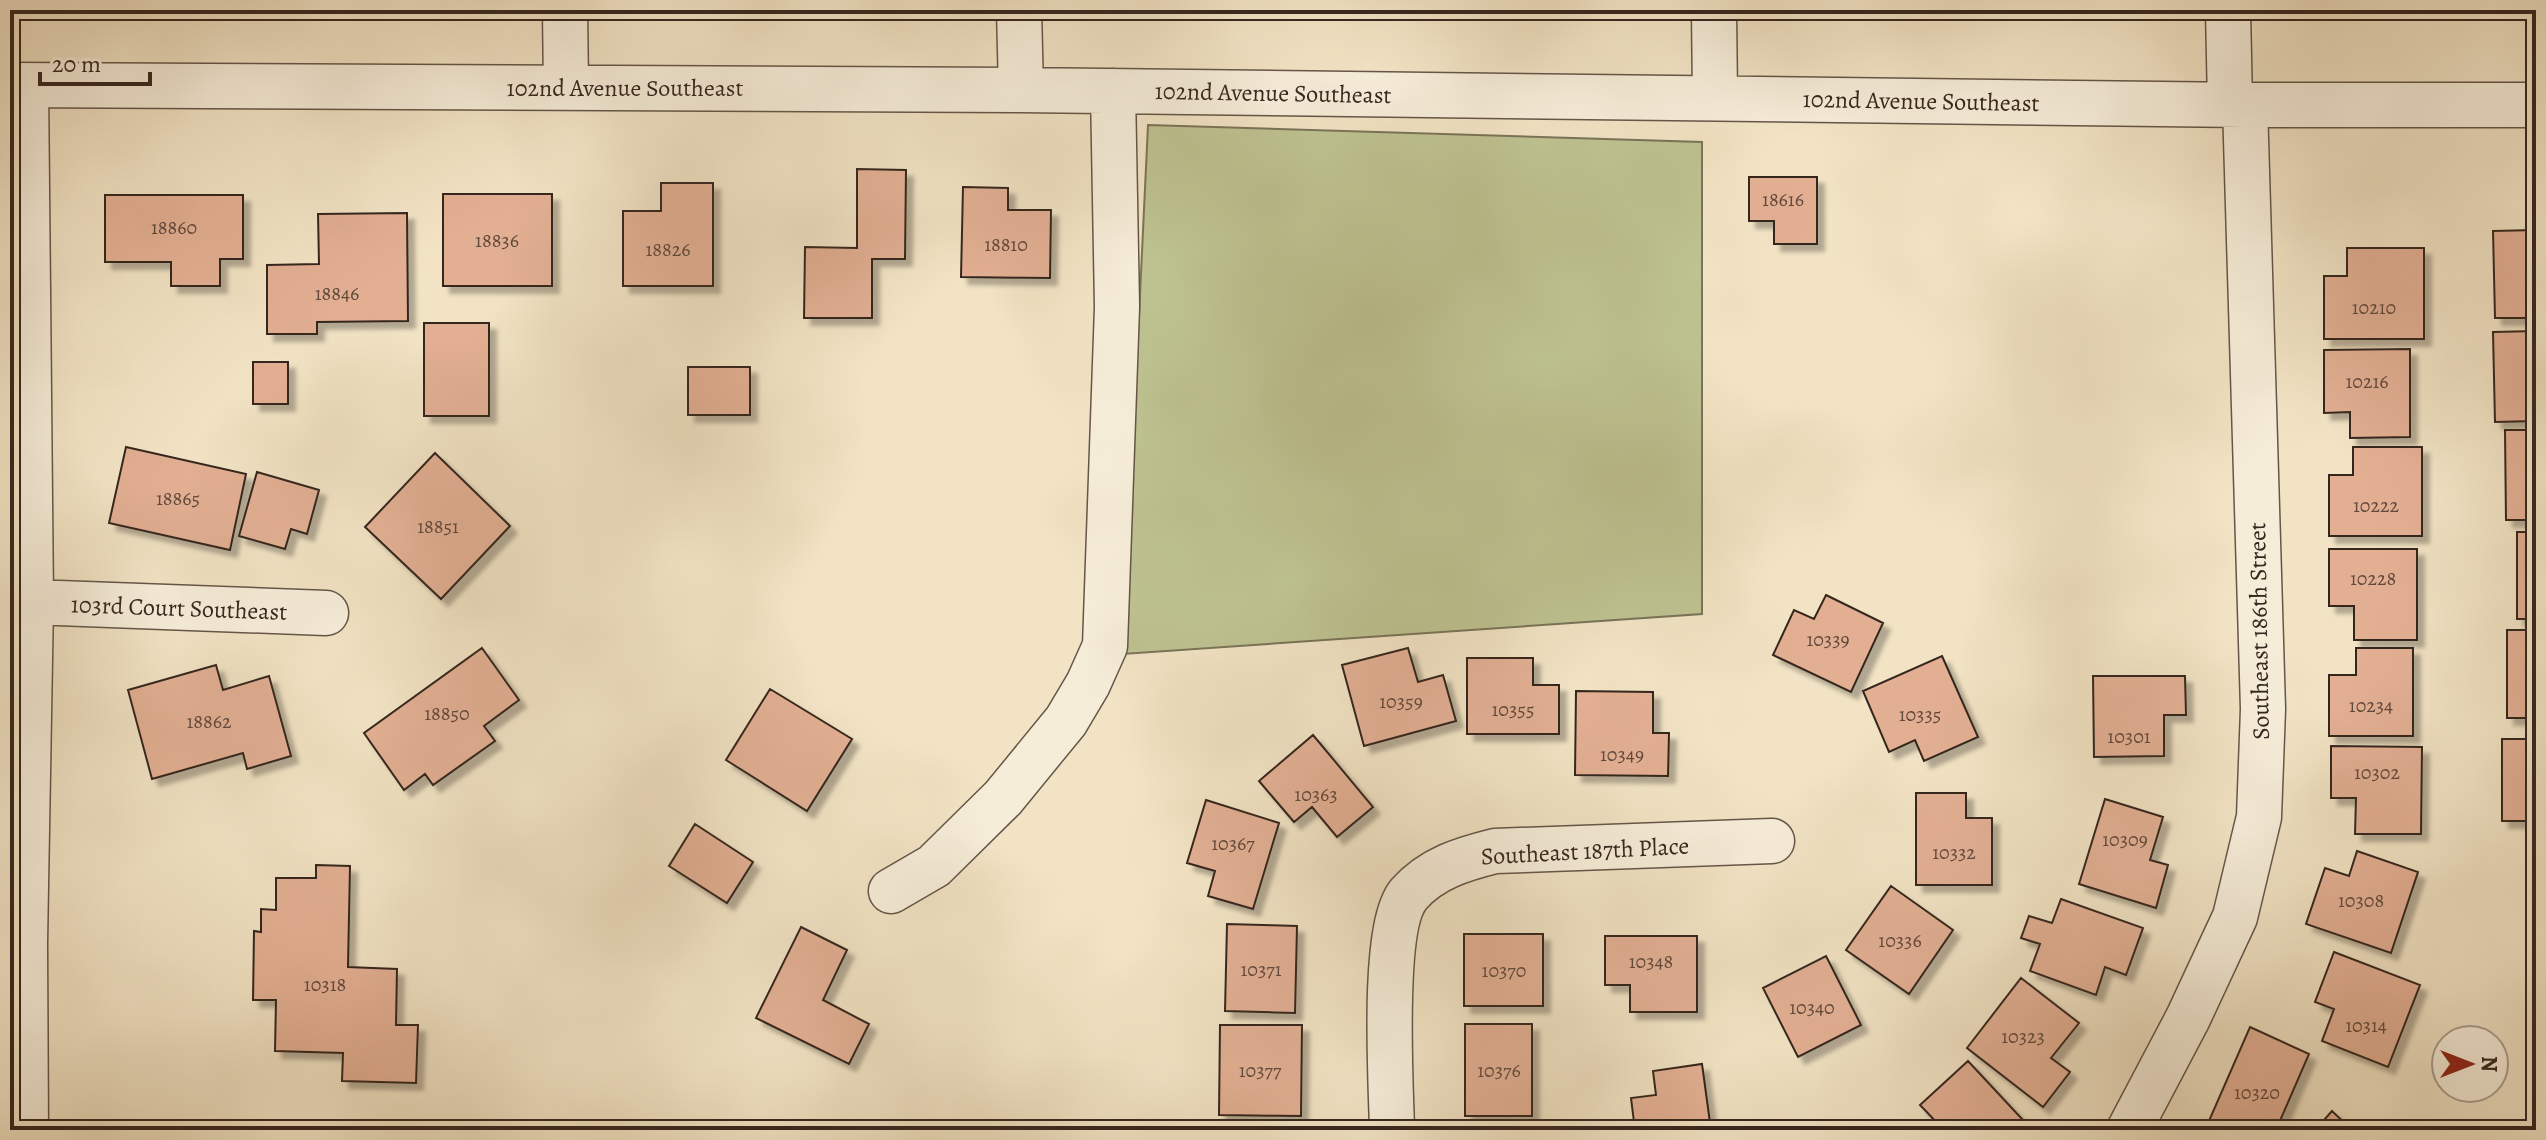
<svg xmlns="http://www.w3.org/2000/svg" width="2546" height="1140" viewBox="0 0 2546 1140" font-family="Alegreya,serif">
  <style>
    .green { fill: #bec291; stroke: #7a7458; stroke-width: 2 }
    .building { fill: #e2af93; stroke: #36271f; stroke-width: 2; filter: url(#shadow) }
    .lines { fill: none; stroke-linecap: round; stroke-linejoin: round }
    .minor-casing { stroke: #655648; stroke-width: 47 }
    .minor { stroke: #f6edd9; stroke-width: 44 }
    .labels { text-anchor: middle; stroke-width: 6; stroke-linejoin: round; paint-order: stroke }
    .number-label { font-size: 20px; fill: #61493c }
    .street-label { font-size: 24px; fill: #36271f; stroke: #f6edd9 }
  </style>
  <defs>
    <filter id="shadow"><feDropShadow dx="7" dy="7" stdDeviation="2" flood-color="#0004"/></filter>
  </defs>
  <rect width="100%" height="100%" fill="#f1e3c4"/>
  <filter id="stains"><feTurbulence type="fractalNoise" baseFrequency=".0025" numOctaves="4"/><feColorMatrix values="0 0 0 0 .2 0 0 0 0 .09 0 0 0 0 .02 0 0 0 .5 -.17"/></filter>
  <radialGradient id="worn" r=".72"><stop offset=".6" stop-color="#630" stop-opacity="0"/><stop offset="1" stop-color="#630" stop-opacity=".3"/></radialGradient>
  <path class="green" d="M1148,125L1702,142V614L1123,654Z"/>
  <path class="building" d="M857,169L906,170L905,259H872V318H804L805,247L857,248Z
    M1749,177H1817V244H1774V221H1749Z
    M661,183H713V286H623V211H661Z
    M963,187L1008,188V210H1051L1050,278L961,277Z
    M443,194H552V286H443Z
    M105,195H243V259H220V286H171V262H105Z
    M407,213L408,321L317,322V334H267V265L319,264L318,214Z
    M2536,230V318H2495L2493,231Z
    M2347,248H2424V339H2324V276H2347Z
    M424,323H489V416H424Z
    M2536,331V421L2495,422L2493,332Z
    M2410,349V437L2350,438V412L2324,413V350Z
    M253,362H288V404H253Z
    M688,367H750V415H688Z
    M2505,430H2536V520H2506Z
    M126,447L246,474L230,550L109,523Z
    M2353,447H2422V536H2329V475H2353Z
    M435,453L510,526L441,599L365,527Z
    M257,472L319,490L307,534L291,529L285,549L239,536Z
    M2517,532H2536V619H2517Z
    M2329,549H2417V640H2354V606H2329Z
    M1826,595L1883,623L1851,692L1773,655L1794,610L1814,619Z
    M2507,630H2536V718H2507Z
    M482,648L519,700L484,726L495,741L433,785L425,774L404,790L364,733Z
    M1408,648L1418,682L1443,675L1456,721L1364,746L1342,665Z
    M2356,648H2413V736H2329V675H2356Z
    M1942,656L1978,737L1924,761L1915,740L1889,752L1863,691Z
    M1467,658H1533V685H1559V734H1467Z
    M216,665L223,690L269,676L291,756L247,769L243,753L152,779L128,690Z
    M2093,676H2185L2186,715H2164V756L2094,757Z
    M770,689L852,739L807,811L726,760Z
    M1576,691L1653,692V733H1669L1668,776L1575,775Z
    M1313,735L1373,807L1337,837L1312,807L1294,822L1259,781Z
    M2502,739H2536V821H2502Z
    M2331,746L2422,747L2421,834H2355L2356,798H2331Z
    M1916,793H1966V818H1992V885H1916Z
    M2105,799L2163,817L2150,860L2168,865L2156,908L2079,884Z
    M1206,800L1279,823L1253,909L1208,896L1215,871L1187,863Z
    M695,824L753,862L727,903L669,866Z
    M2357,851L2418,872L2391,953L2306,924L2325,868L2349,876Z
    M316,865L350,866L348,967L397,969L396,1025H418L416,1083L342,1081L343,1053L275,1051L276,1000H253L254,931L261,932V909L276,910V878H316Z
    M1891,886L1953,930L1909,994L1846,950Z
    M2061,899L2143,928L2126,975L2105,967L2096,995L2030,971L2040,944L2021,938L2029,916L2052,923Z
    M1227,924L1297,926L1295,1013L1225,1011Z
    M801,927L847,950L823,1000L869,1024L849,1064L756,1018Z
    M1464,934H1543V1006H1464Z
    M1605,936H1697V1012H1630V985H1605Z
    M2533,938H2536V1023H2533Z
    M2334,952L2420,985L2388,1067L2322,1041L2334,1009L2315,1002Z
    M1826,956L1861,1025L1798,1057L1763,988Z
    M2021,978L2079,1023L2051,1058L2070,1072L2043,1107L1967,1048Z
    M1465,1024H1532V1116H1465Z
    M1220,1025H1302L1301,1116L1219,1115Z
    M2250,1027L2309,1054L2276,1130H2205Z
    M1968,1061L2022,1119L2010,1130H1940L1942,1128L1920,1105Z
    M1702,1064L1711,1130H1635L1631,1098L1656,1095L1653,1071Z
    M2332,1111L2352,1130H2315Z
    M1317,1127V1130H1231V1128Z"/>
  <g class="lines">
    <g class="minor-casing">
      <path id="minor" d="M565,10L566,88
        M1019,10L1021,90
        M1714,10L1715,98
        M2228,10L2230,104
        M10,85L1021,90L2245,105H2536
        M31,602L326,613
        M891,891L934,866L1003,798L1066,721L1088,684L1105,646L1117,307L1113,91
        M26,1130L25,943L31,602L26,86
        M1392,1130C1391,1082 1381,927 1409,894C1432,868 1463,859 1495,851L1772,841
        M2129,1130L2188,1018L2235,917L2259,817L2263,709L2245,105"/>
    </g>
    <use href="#minor" class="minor"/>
  </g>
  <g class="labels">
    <g class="number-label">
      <text x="1783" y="206">18616</text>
      <text x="174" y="234">18860</text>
      <text x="497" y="247">18836</text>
      <text x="1006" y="251">18810</text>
      <text x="668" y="256">18826</text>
      <text x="337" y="300">18846</text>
      <text x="2374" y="314">10210</text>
      <text x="2367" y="388">10216</text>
      <text x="178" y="505">18865</text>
      <text x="2376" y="512">10222</text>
      <text x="438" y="533">18851</text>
      <text x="2373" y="585">10228</text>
      <text x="1828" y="646">10339</text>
      <text x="1401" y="708">10359</text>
      <text x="2371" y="712">10234</text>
      <text x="1513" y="716">10355</text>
      <text x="447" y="720">18850</text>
      <text x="1920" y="721">10335</text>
      <text x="209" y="728">18862</text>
      <text x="2129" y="743">10301</text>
      <text x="1622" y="761">10349</text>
      <text x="2377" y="779">10302</text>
      <text x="1316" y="801">10363</text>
      <text x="2125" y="846">10309</text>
      <text x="1233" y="850">10367</text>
      <text x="1954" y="859">10332</text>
      <text x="2361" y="907">10308</text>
      <text x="1900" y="947">10336</text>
      <text x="1651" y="968">10348</text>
      <text x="1261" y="976">10371</text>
      <text x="1504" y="977">10370</text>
      <text x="325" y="991">10318</text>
      <text x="1812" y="1014">10340</text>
      <text x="2366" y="1032">10314</text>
      <text x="2023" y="1043">10323</text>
      <text x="1260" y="1077">10377</text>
      <text x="1499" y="1077">10376</text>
      <text x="2257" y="1099">10320</text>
    </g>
    <g class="street-label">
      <text x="625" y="96">102nd Avenue Southeast</text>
      <text transform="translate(1273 93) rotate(1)" y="8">102nd Avenue Southeast</text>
      <text transform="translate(1921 101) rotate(1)" y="8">102nd Avenue Southeast</text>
      <text transform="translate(179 608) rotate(2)" y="8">103rd Court Southeast</text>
      <text transform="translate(2259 631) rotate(-91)" y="8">Southeast 186th Street</text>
      <text transform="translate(1585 851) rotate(-3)" y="8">Southeast 187th Place</text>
    </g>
  </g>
  <rect width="2546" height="1140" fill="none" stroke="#f1e3c4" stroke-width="40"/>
  <rect x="12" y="12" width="2522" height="1116" fill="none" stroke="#36271f" stroke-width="4"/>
  <rect x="20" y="20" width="2506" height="1100" fill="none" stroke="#36271f" stroke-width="2"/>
  <g transform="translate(2470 1064) rotate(90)"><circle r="38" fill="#f6edd9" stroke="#a99e8f" stroke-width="2"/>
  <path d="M0-6L14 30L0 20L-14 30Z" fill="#8f2418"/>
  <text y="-12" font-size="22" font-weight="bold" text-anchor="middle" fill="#36271f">N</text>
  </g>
  <path d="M40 72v12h110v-12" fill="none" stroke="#36271f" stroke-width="4"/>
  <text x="52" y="72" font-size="24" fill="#36271f" stroke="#f6edd9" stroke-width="6" paint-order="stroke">20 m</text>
  <rect width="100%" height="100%" filter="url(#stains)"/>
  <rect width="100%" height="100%" fill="url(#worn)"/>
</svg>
